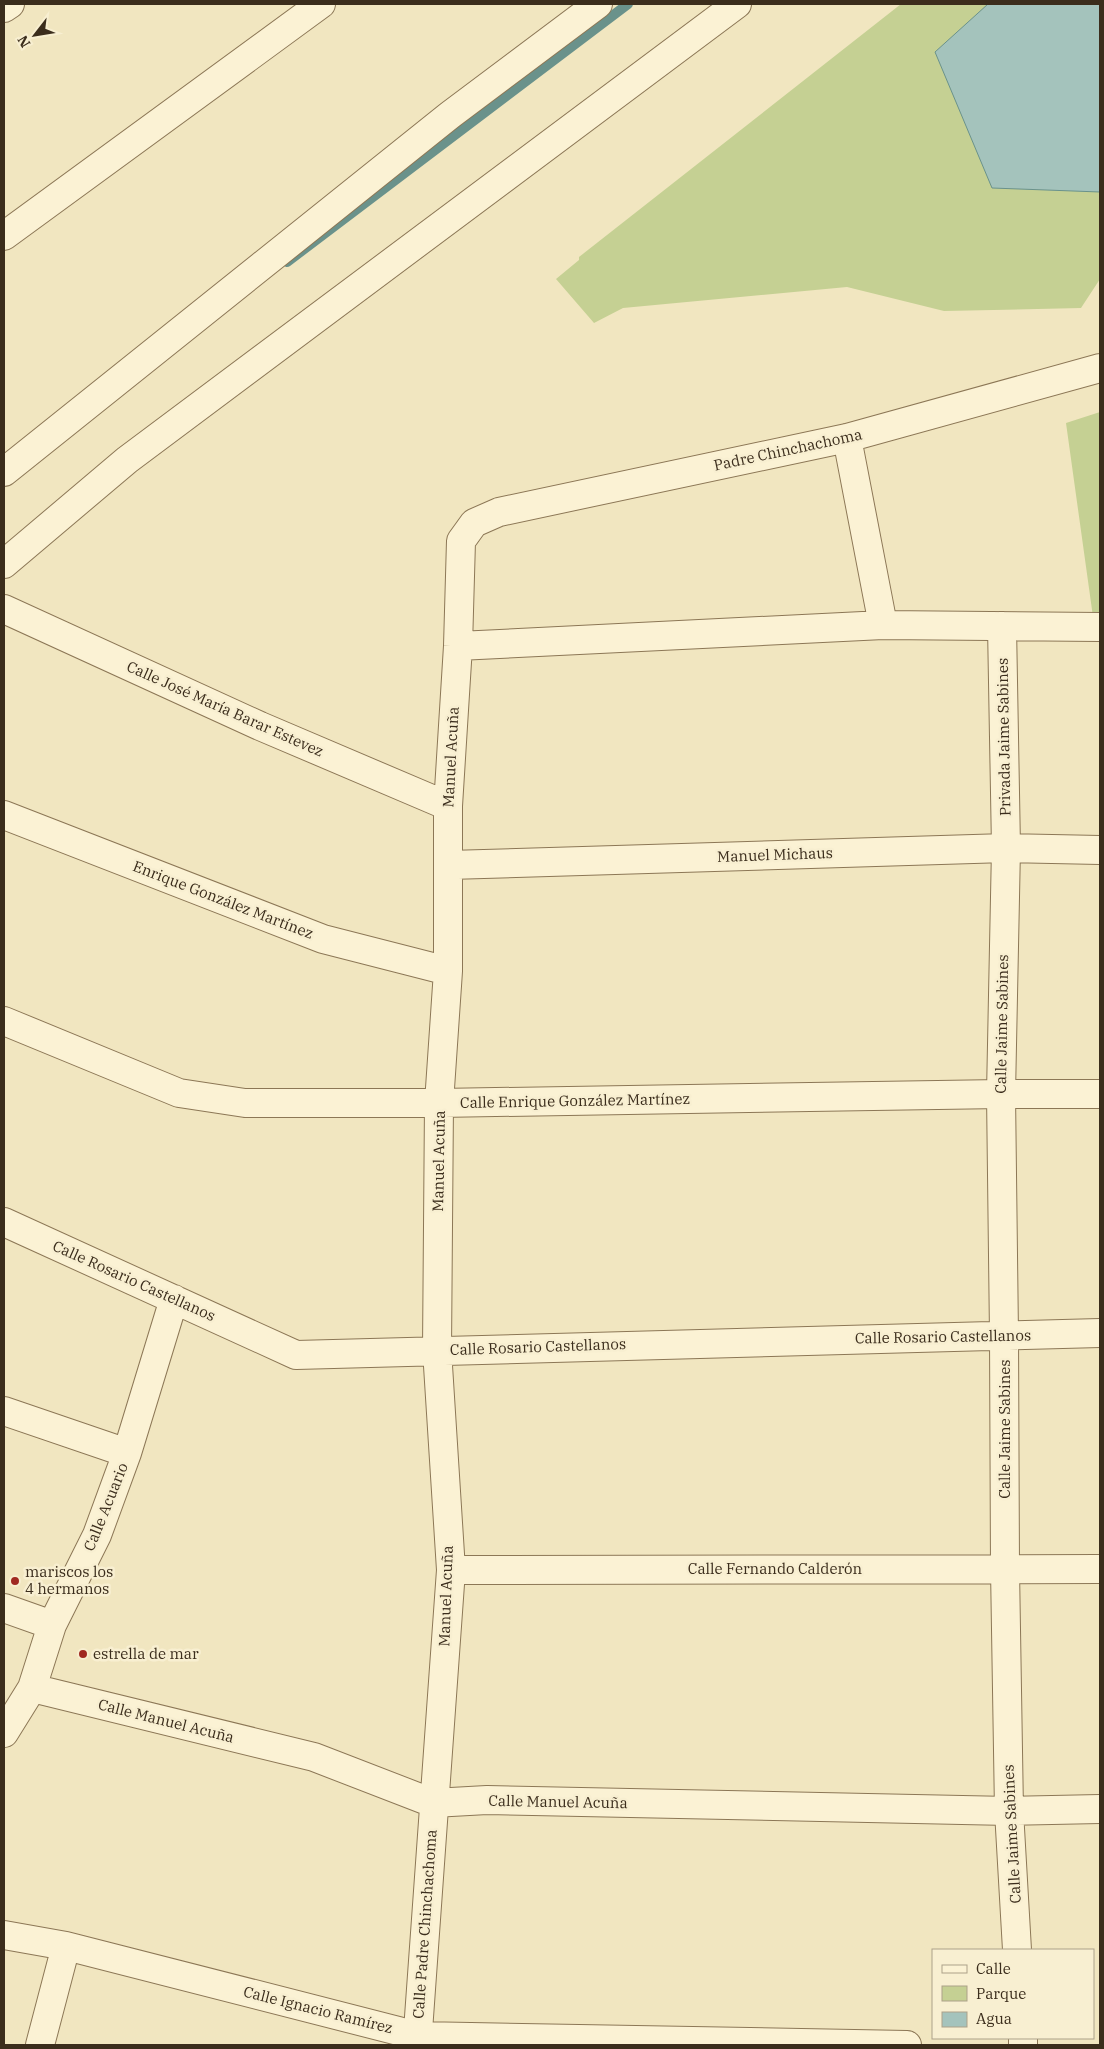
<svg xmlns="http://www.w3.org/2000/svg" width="1104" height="2049" viewBox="0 0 1104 2049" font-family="'IBM Plex Serif',serif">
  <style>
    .green { fill: #c5d093 }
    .water { fill: #a4c3bc; stroke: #6a928b }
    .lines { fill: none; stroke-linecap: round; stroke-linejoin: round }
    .stream { stroke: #6a928b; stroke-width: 10 }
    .minor-casing { stroke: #8c7756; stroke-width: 30 }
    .minor { stroke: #fbf2d4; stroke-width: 28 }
    .poi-dot { fill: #a02921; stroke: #f8efd1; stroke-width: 2 }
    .labels { text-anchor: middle; stroke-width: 5; stroke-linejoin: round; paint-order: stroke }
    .street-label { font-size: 15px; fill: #3b2d1c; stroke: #f8efd1 }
    .poi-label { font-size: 15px; fill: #3b2d1c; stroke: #f8efd1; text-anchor: start }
  </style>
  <rect width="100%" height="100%" fill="#f1e6c0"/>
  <path class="green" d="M901,4H1100V279L1081,308L944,311L847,287L623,308L594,323L556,279L579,260V257Z
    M1100,412V616L1093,617L1066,423Z"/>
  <path class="water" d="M988,4H1100V192L992,188L935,52Z"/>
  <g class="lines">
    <path class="stream" d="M287,262L628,4"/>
    <g class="minor-casing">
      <path id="minor" d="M4,8L10,4
        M4,236L321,4
        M847,438L883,625
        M4,472L450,115L598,4
        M4,564L127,460L737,4
        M4,609L260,726L448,806
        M1002,626L1006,848L1001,1094L1004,1335L1005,1569L1009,1811L1017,1950
        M458,646L883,625L1100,627
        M4,815L323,939L448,971
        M449,865L1006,848L1100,850
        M4,1021L179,1093L245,1103H439L1001,1094H1100
        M4,1222L296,1355L1100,1333
        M4,1411L127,1453
        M451,1570L1100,1569
        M4,1608L52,1625
        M32,1688L314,1757L433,1803L487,1800L1009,1811L1100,1809
        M4,1733L32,1688L52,1625L97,1535L127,1453L174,1299
        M4,1935L66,1946L418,2036L907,2045
        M1023,2038V2045
        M40,2045L66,1946
        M417,2045L451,1570L437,1350L439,1103L448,971V806L458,646L461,541L474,523L499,512L847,438L1100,368"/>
    </g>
    <use href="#minor" class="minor"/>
  </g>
  <g class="poi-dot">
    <circle cx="15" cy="1581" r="5"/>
    <circle cx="83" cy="1654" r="5"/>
  </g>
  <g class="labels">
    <g class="street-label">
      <text transform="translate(788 450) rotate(-12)" y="5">Padre Chinchachoma</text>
      <text transform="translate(225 709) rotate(24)" y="5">Calle José María Barar Estevez</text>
      <text transform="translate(1004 737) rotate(-91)" y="5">Privada Jaime Sabines</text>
      <text transform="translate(451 757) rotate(-87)" y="5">Manuel Acuña</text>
      <text transform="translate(775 855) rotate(-2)" y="5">Manuel Michaus</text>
      <text transform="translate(223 900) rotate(21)" y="5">Enrique González Martínez</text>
      <text transform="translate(1002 1024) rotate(-89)" y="5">Calle Jaime Sabines</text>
      <text transform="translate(575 1101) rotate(-1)" y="5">Calle Enrique González Martínez</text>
      <text transform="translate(439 1161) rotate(-89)" y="5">Manuel Acuña</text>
      <text transform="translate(134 1281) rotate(24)" y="5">Calle Rosario Castellanos</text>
      <text transform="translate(943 1337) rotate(-1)" y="5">Calle Rosario Castellanos</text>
      <text transform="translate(538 1347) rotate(-2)" y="5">Calle Rosario Castellanos</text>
      <text transform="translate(1005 1429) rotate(-90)" y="5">Calle Jaime Sabines</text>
      <text transform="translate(106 1507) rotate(-68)" y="5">Calle Acuario</text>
      <text x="775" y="1574">Calle Fernando Calderón</text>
      <text transform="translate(446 1596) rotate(-88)" y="5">Manuel Acuña</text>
      <text transform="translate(166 1721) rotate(14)" y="5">Calle Manuel Acuña</text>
      <text transform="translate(558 1802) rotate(1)" y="5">Calle Manuel Acuña</text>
      <text transform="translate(1012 1834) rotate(-93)" y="5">Calle Jaime Sabines</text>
      <text transform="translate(425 1924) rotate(-86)" y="5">Calle Padre Chinchachoma</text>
      <text transform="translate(318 2010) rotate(14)" y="5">Calle Ignacio Ramírez</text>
    </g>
    <g class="poi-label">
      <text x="25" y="1577">mariscos los<tspan x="25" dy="17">4 hermanos</tspan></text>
      <text x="93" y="1659">estrella de mar</text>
    </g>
  </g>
  <rect width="1104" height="2049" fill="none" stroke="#3b2d1c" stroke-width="10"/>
  <rect x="932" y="1949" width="162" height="90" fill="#f8efd1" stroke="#aca189"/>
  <rect x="942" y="1965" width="25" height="8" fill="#fbf2d4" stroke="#aca189"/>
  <text x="976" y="1974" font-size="15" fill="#3b2d1c">Calle</text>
  <rect x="942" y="1986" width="25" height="15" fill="#c5d093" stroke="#aca189"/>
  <text x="976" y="1999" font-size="15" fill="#3b2d1c">Parque</text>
  <rect x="942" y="2012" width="25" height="15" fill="#a4c3bc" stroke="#aca189"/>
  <text x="976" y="2024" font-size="15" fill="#3b2d1c">Agua</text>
  <g transform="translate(35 35) rotate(239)" stroke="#f8efd1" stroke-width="4" paint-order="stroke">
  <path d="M0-4L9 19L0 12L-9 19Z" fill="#3b2d1c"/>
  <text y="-8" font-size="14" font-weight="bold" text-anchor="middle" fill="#3b2d1c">N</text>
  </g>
</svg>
